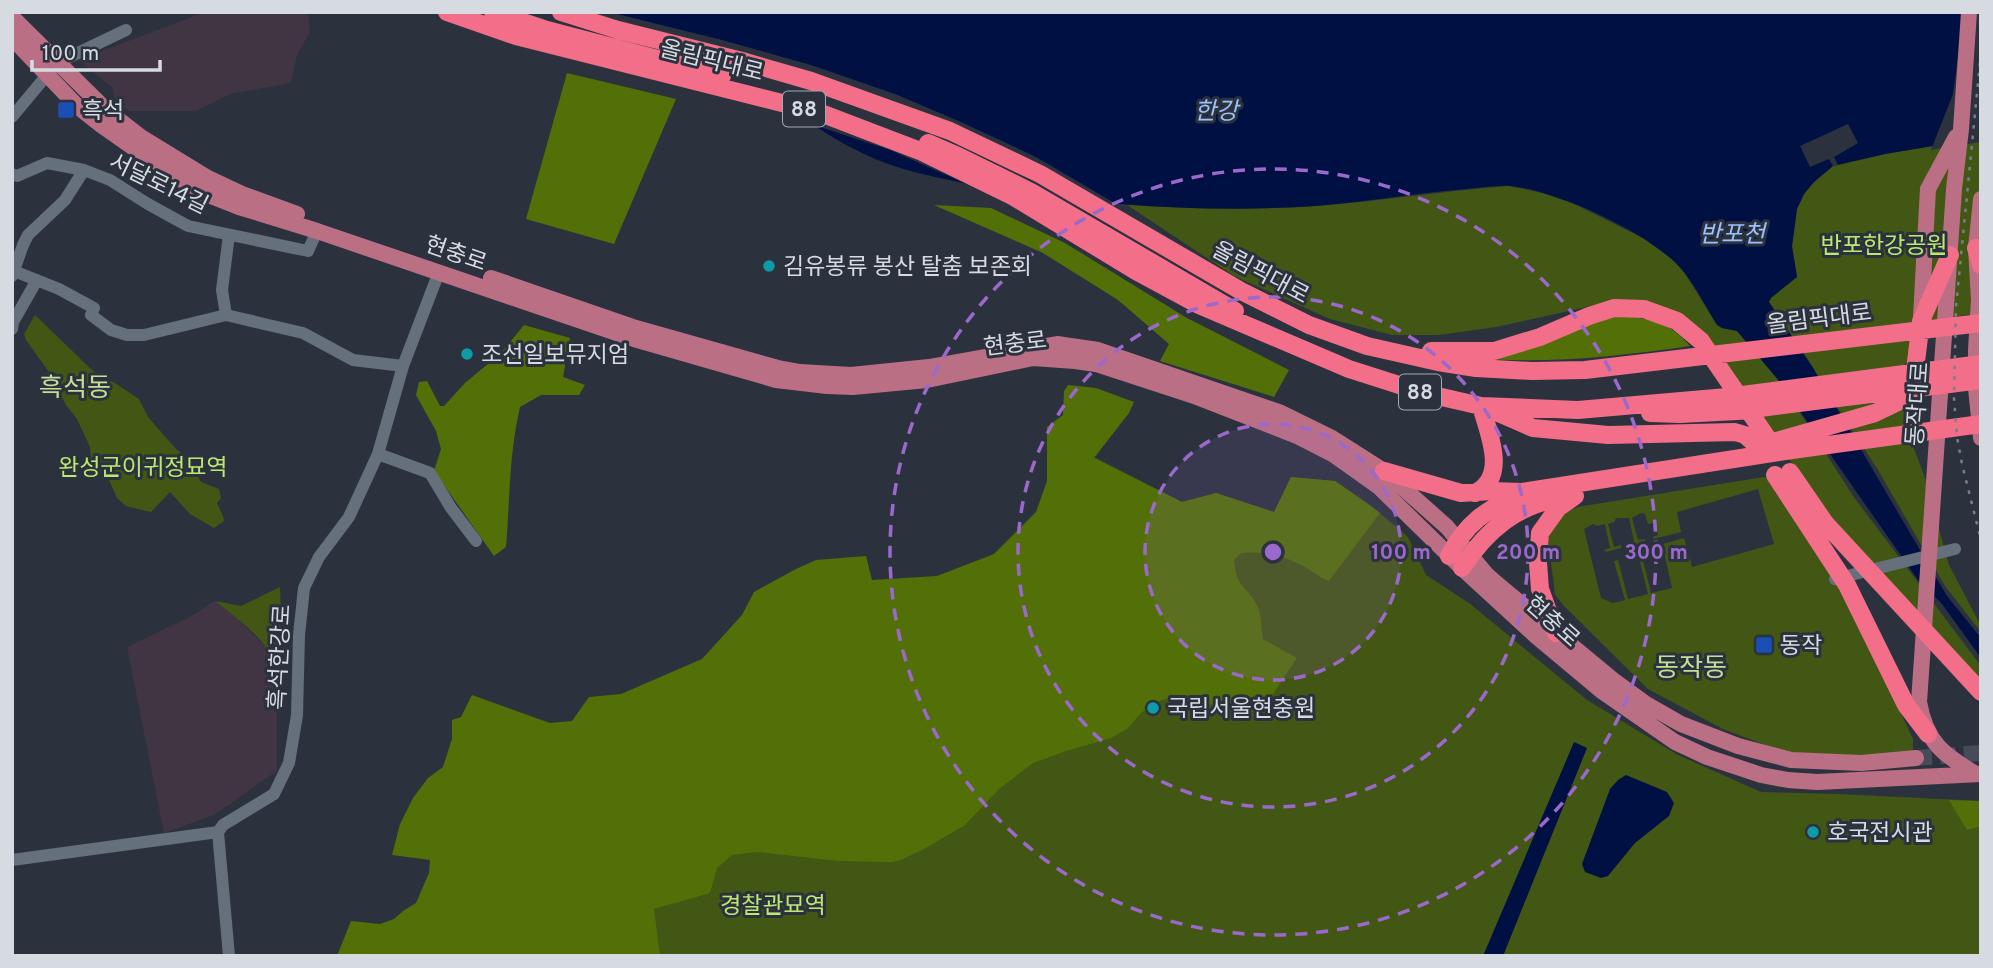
<svg xmlns="http://www.w3.org/2000/svg" width="1993" height="968" viewBox="0 0 1993 968" font-family="Overpass,'Noto Sans KR',sans-serif">
  <style>
    .education { fill: #413443 }
    .green { fill: #425714; fill-rule: evenodd }
    .forest { fill: #537008 }
    .water { fill: #001043 }
    .pier { fill: #2b323e }
    .lines { fill: none; stroke-linecap: round; stroke-linejoin: round }
    .major-tunnel { stroke: #454b57; stroke-width: 16; stroke-dasharray: 16 8; stroke-linecap: butt }
    .minor { stroke: #666f7c; stroke-width: 12 }
    .major { stroke: #bb6f84; stroke-width: 16 }
    .highway { stroke: #f36f89; stroke-width: 18 }
    .rail { stroke: #797f89; stroke-width: 2.5; stroke-dasharray: 3.5 7; stroke-linecap: butt }
    .ring { fill: none; stroke: #9b69cb; stroke-width: 3.5; stroke-dasharray: 12 9 }
    .transit-dot { fill: #1a4fb4; stroke: #2b323e; stroke-width: 2.5 }
    .culture-dot { fill: #0f9aa8; stroke: #2b323e; stroke-width: 2.5 }
    .labels { text-anchor: middle; stroke-width: 6; stroke-linejoin: round; paint-order: stroke }
    .shield { fill: #2b323e; stroke: #a3a8b1; stroke-width: 2 }
    .shield-label { font-size: 21px; font-weight: bold; fill: #d6dbe2 }
    .street-label { font-size: 23px; fill: #d6dbe2; stroke: #2b323e }
    .poi-label { font-size: 23px; fill: #d6dbe2; stroke: #2b323e; text-anchor: start }
    .park-label { font-size: 23px; fill: #bde870; stroke: #2b323e }
    .water-label { font-size: 24px; font-style: italic; fill: #9dbffb; stroke: #2b323e }
    .quarter-label { font-size: 26px; fill: #c4de95; stroke: #2b323e }
    .centre { fill: #9b69cb; stroke: #2b323e; stroke-width: 3.5 }
    .ring-label { font-size: 21px; text-anchor: middle; font-weight: bold; fill: #9b69cb; stroke: #2b323e; stroke-width: 6; stroke-linejoin: round; paint-order: stroke }
  </style>
  <rect width="100%" height="100%" fill="#2b323e"/>
  <path class="education" d="M205,12H300L308,15L310,32L297,55L291,83L230,94L196,111H129L117,104L112,87L78,60Z
    M215,601L236,617L270,651L277,664V771L214,815L164,833L127,647L188,618Z"/>
  <path class="green" d="M1981,138V313L1931,320L1903,368L1905,425L1924,475L1949,565L1981,626V632L1945,586L1878,470L1769,302L1770,298L1797,277L1792,246L1797,209L1804,194L1814,182L1833,166L1885,154Z
    M1509,186L1542,193L1572,203L1643,238L1671,258L1684,272L1717,325L1722,328L1737,331L1779,380L1853,496L1981,666V687L1832,522L1710,343L1690,324L1666,308L1631,302L1605,303L1496,327L1439,335H1392L1330,319L1234,276L1127,205C1190,208 1253,211 1316,206C1381,201 1444,191 1509,186Z
    M35,315L93,371L118,385L139,399L148,417L176,449L187,457L201,482L219,489L221,498L217,503L223,516L224,521L214,528L190,514L170,492L151,512L126,506L117,498L105,471H98L91,461L90,447L77,419L66,405L49,372L26,340L24,334Z
    M1094,457L1182,502L1216,493L1274,512L1291,477L1335,481L1368,503L1408,537L1426,575L1469,603L1587,700L1678,755L1761,792L1839,794L1981,801V956H510L993,595Z
    M1764,477L1769,479L1844,592L1913,739V750L1908,753L1843,758L1792,755L1723,729L1648,689L1565,607L1555,595L1548,537L1563,514L1577,507ZM1758,489L1774,544L1692,567L1684,538L1656,546V549L1663,548L1672,588L1651,593L1641,553L1638,554L1648,594L1628,599L1618,560L1614,561L1625,600L1613,603L1601,598L1584,529L1593,524L1597,526L1605,524L1610,548L1604,550L1606,552L1621,548V545L1614,547L1608,524L1614,522L1616,518H1629L1634,541L1628,543L1630,546L1645,542V539L1638,540L1632,518L1641,513L1645,514L1648,524L1655,523L1658,535L1653,537V539L1681,532L1677,512Z
    M280,587L281,615L277,664C263,637 238,619 215,601L241,606Z"/>
  <path class="forest" d="M567,73L676,99L614,244L526,219Z
    M934,205L991,208L1065,243L1187,318L1289,370L1274,397L1160,361L1169,344L1118,300L1043,253Z
    M1614,316C1648,318 1667,319 1690,346C1615,357 1545,364 1469,358Z
    M524,325L570,338L563,377L585,385L579,395H541L520,407C509,454 510,499 506,547L494,556L434,471L441,449L436,431L416,395L419,382L427,381L440,406H444L465,383L501,353Z
    M1068,385L1096,388L1134,402L1129,413L1094,458L1182,502L1216,493L1274,512L1291,477L1335,481L1380,513L1329,581C1320,578 1314,572 1305,567C1285,556 1264,551 1241,553L1234,560C1236,588 1246,585 1257,605C1262,615 1261,628 1263,639L1297,658L1260,713L1189,701L1165,699L1154,703L1141,713L1127,729L1111,738L1066,751L1033,763L999,789L965,825L924,849L903,859L893,862L839,861L757,852L732,855L717,868L710,893L654,909L660,956H337L351,921L380,924L394,919L403,911L416,903L429,873L430,860L392,855L400,824L413,798L428,778L443,767L452,739V720L461,717L472,695L550,723L572,721L589,697L621,694L702,659L742,615L754,592L796,569L816,560L866,556L872,580L937,576L994,554L1036,512L1047,481V427L1063,415L1064,391Z
    M1949,800L1981,801V826L1967,830Z"/>
  <path class="water" d="M451,12H1981V138L1885,154L1833,166L1814,182L1804,194L1797,209L1792,246L1797,277L1771,298L1769,302L1812,366L1947,596L1981,638V658L1942,604L1918,580L1779,381L1737,331L1722,328L1717,325C1706,307 1696,287 1683,271C1654,235 1556,190 1510,186C1496,185 1481,188 1467,189C1416,193 1366,202 1315,206C1207,213 1099,206 993,188C953,181 912,174 875,159C847,147 822,131 797,114Z
    M1574,742L1587,748L1503,956H1483Z
    M1626,775L1667,792L1674,803L1669,816L1635,843L1608,876L1601,878L1585,872L1582,864L1610,789L1618,780Z"/>
  <path class="pier" d="M448,12H609L722,40L811,65L895,94L961,122L1036,157L1123,208L1045,200L978,189L890,150L799,120L771,103Z
    M1964,12H1981V142L1931,150L1953,94Z
    M1848,124L1858,143L1834,157L1838,165L1833,166L1829,159L1810,167L1800,146Z"/>
  <g class="lines">
    <path class="major-tunnel" d="M1916,758L1981,753"/>
    <path class="minor" d="M12,117L57,63L126,30
      M12,174L17,176L47,163L84,170L110,180L148,204L188,226L308,251L317,231
      M14,271L59,289L94,308L91,315L111,330L127,335H144L226,315L303,333L353,360L403,366
      M12,276L23,245L28,235L65,200L84,170
      M226,315L222,290L229,235
      M12,329L13,322L37,280
      M378,454L430,473L451,508L476,541
      M1835,579L1955,549
      M12,860L218,832
      M229,956L218,832L223,825L274,794L289,763L297,715L299,635L304,588L319,557L349,517L378,454L403,366L439,272"/>
    <path class="major" d="M1969,12L1961,129L1954,189L1919,702C1926,742 1943,755 1976,774
      M12,17L105,109L141,137L208,178L242,194L297,214
      M12,38L77,106L101,125L155,163L201,192L239,207L317,231L634,339L776,380L827,386L853,387L927,380L1033,358L1075,361L1096,364L1197,397L1297,436L1334,455L1379,487L1462,568L1536,636L1603,692L1675,742L1707,757L1761,775L1788,780L1817,782L1981,774
      M1981,199L1976,248L1979,300L1976,350V388L1981,438
      M491,278L636,328L778,368L800,372L851,375L929,367L1057,344L1098,350L1279,412L1332,438L1384,471L1447,527L1487,575L1496,583L1613,680L1646,704L1681,724L1738,746L1791,760L1861,763L1916,758
      M1921,317L1928,189L1956,137"/>
    <path class="highway" d="M447,12L516,36L818,112L920,151L1014,197L1136,271L1199,305L1349,369L1424,393L1481,406L1578,410L1727,397L1981,364
      M493,12L547,30L722,76
      M561,12L618,30L742,61L811,81L950,131L1040,174L1241,291L1309,325L1367,346L1438,362L1476,368L1532,371L1585,370L1981,323
      M928,143L958,156L1031,192L1235,311
      M1976,248L1981,265
      M1431,351H1494L1540,337L1589,316L1614,308L1644,309L1677,321L1701,341L1768,439
      M1494,411L1533,428L1608,435L1735,432L1745,435L1753,442
      M1650,413L1680,414L1737,411L1981,380
      M1759,446L1875,413L1898,402L1909,386L1915,370L1921,321L1950,255
      M1384,471L1461,493L1492,491L1522,492L1799,449L1981,424
      M1790,472L1825,523L1981,692
      M1775,475L1847,585L1906,705L1928,734
      M1475,493C1509,477 1488,432 1481,406
      M1449,556C1466,523 1486,510 1519,494
      M1462,568C1487,529 1517,505 1564,497
      M1556,633L1540,589L1538,563L1540,533L1558,508L1575,496"/>
    <path class="rail" d="M1981,52L1956,307L1954,398L1957,437L1962,464L1981,540"/>
  </g>
  <circle cx="1273" cy="552" r="128" fill="#9b69cb" fill-opacity=".12"/>
  <g class="ring">
    <circle cx="1273" cy="552" r="128"/>
    <circle cx="1273" cy="552" r="255"/>
    <circle cx="1273" cy="552" r="383"/>
  </g>
  <g class="transit-dot">
    <rect x="57" y="101" width="18" height="18" rx="3.5"/>
    <rect x="1755" y="636" width="18" height="18" rx="3.5"/>
  </g>
  <g class="culture-dot">
    <circle cx="769" cy="266" r="7"/>
    <circle cx="467" cy="354" r="7"/>
    <circle cx="1153" cy="708" r="7"/>
    <circle cx="1813" cy="832" r="7"/>
  </g>
  <g class="labels">
    <g class="shield">
      <rect x="783" y="91.5" width="42" height="35" rx="5"/>
      <rect x="1399" y="374.5" width="42" height="35" rx="5"/>
    </g>
    <g class="shield-label">
      <text x="804" y="116">88</text>
      <text x="1420" y="399">88</text>
    </g>
    <g class="street-label">
      <text transform="translate(712 60) rotate(14)" y="8">올림픽대로</text>
      <text transform="translate(159 183) rotate(26)" y="8">서달로14길</text>
      <text transform="translate(456 253) rotate(19)" y="8">현충로</text>
      <text transform="translate(1261 272) rotate(28)" y="8">올림픽대로</text>
      <text transform="translate(1819 318) rotate(-7)" y="8">올림픽대로</text>
      <text transform="translate(1015 343) rotate(-7)" y="8">현충로</text>
      <text transform="translate(1917 404) rotate(-86)" y="8">동작대로</text>
      <text transform="translate(1553 621) rotate(42)" y="8">현충로</text>
      <text transform="translate(279 657) rotate(-87)" y="8">흑석한강로</text>
    </g>
    <g class="poi-label">
      <text x="82" y="118">흑석</text>
      <text x="783" y="274">김유봉류 봉산 탈춤 보존회</text>
      <text x="481" y="362">조선일보뮤지엄</text>
      <text x="1780" y="653">동작</text>
      <text x="1167" y="716">국립서울현충원</text>
      <text x="1827" y="840">호국전시관</text>
    </g>
    <g class="park-label">
      <text x="1884" y="253">반포한강공원</text>
      <text x="143" y="475">완성군이귀정묘역</text>
      <text x="773" y="913">경찰관묘역</text>
    </g>
    <g class="water-label">
      <text x="1216" y="119">한강</text>
      <text x="1732" y="242">반포천</text>
    </g>
    <g class="quarter-label">
      <text x="75" y="396">흑석동</text>
      <text x="1691" y="676">동작동</text>
    </g>
  </g>
  <circle cx="1273" cy="552" r="10" class="centre"/>
  <g class="ring-label">
    <text x="1401" y="559">100 m</text>
    <text x="1528" y="559">200 m</text>
    <text x="1656" y="559">300 m</text>
  </g>
  <rect width="1993" height="968" fill="none" stroke="#d6dbe2" stroke-width="28"/>
  <path d="M32 60v10h128v-10" fill="none" stroke="#d6dbe2" stroke-width="3.5"/>
  <text x="42" y="60" font-size="21" fill="#d6dbe2" stroke="#2b323e" stroke-width="5" paint-order="stroke">100 m</text>
</svg>
